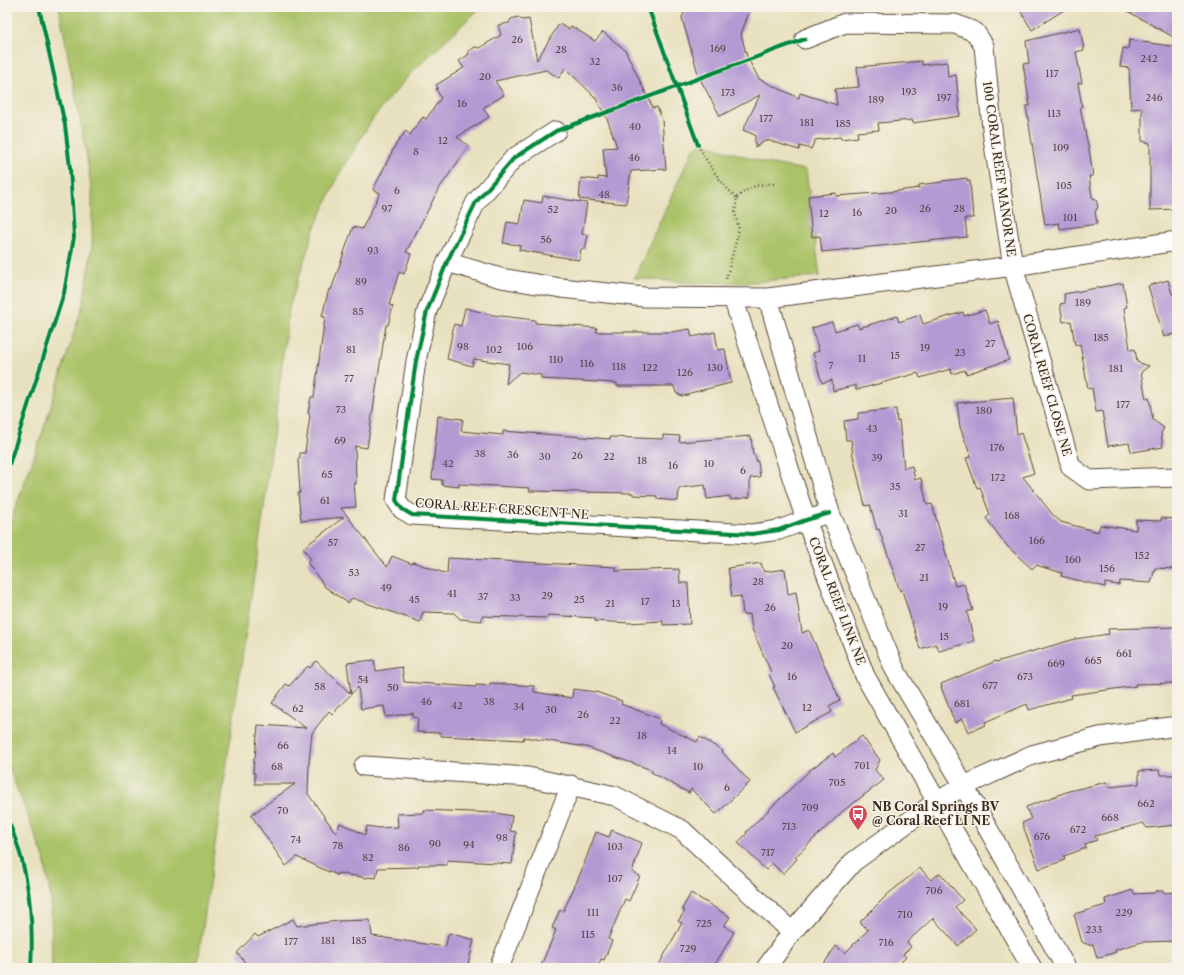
<svg xmlns="http://www.w3.org/2000/svg" width="1184" height="975" viewBox="0 0 1184 975" font-family="'Libre Caslon Text',serif">
  <style>
    .green { fill: #aac268; stroke: #727643 }
    .building { fill: #b49ad3 }
    .lines { fill: none; stroke-linecap: round; stroke-linejoin: round }
    .minor-casing { stroke: #554536; stroke-width: 21 }
    .path { stroke: #554536; stroke-width: 2.5; stroke-dasharray: 1 3; stroke-linecap: butt }
    .minor { stroke: #fff; stroke-width: 19 }
    .cycleway-casing { stroke: #f7f3e8; stroke-width: 6 }
    .cycleway { stroke: #00873e; stroke-width: 4 }
    .labels { text-anchor: middle; stroke-width: 3; stroke-linejoin: round; paint-order: stroke }
    .number-label { font-size: 10px; fill: #59464b }
    .street-label { font-size: 12px; fill: #3b2a1e; stroke: #f7f3e8 }
    .poi-label { font-size: 12px; font-weight: bold; fill: #3b2a1e; stroke: #f7f3e8; text-anchor: start }
  </style>
  <rect width="100%" height="100%" fill="#f7f3e8"/>
  <filter id="ink" filterUnits="userSpaceOnUse"><feTurbulence type="fractalNoise" baseFrequency=".025" numOctaves="2"/><feDisplacementMap in="SourceGraphic" scale="8" xChannelSelector="R" yChannelSelector="G"/><feConvolveMatrix kernelMatrix="1 2 1 2 8 2 1 2 1" color-interpolation-filters="sRGB"/></filter>
  <filter id="wash" filterUnits="userSpaceOnUse"><feTurbulence type="fractalNoise" baseFrequency=".012" numOctaves="4" result="noise"/><feDisplacementMap in="SourceGraphic" scale="16" xChannelSelector="R" yChannelSelector="G"/><feGaussianBlur stdDeviation="0.9" result="paint"/><feColorMatrix in="noise" values="0 0 0 0 0 0 0 0 0 0 0 0 0 0 0 0 0 1.4 0 .05"/><feComposite in="paint" operator="in"/></filter>
  <g filter="url(#wash)">
    <rect width="100%" height="100%" fill="#e8e1bf"/>
    <path class="green" d="M59,7H481L411,73L373,118L341,171L314,229L289,308L264,508L197,968H52L51,899L44,858L7,763V531L41,437L83,304L92,246V193L86,152Z
      M702,143L766,163L806,170L820,276L752,282L695,283L634,278L693,149Z"/>
    <g id="blocks">
      <path class="building" d="M686,7H751L741,34L747,57L759,79L799,98L800,93L837,105L835,89L859,87L857,67L922,61V65L947,62L948,77L956,75L960,116L913,123L912,120L878,123L879,130L857,132L858,137L841,139L840,137L815,140L811,149L800,146L799,150L767,140L755,147V135L743,130L760,95L720,116L699,77L682,18Z
        M1018,7H1069L1032,30Z
        M1120,7H1177V39Z
        M518,17L522,20L529,19L537,60L559,24L569,29L571,26L595,41L603,32L625,50L653,108L657,107L662,120L666,169L631,171L626,204L579,199L581,178L598,180V177L606,178L603,148L617,147L608,121L595,97L565,68L559,78L546,70L495,81L504,95L483,108L489,117L457,137L469,146L438,190L425,216L406,252L411,254L404,274L399,272L389,305L393,306L388,325H386L367,448L355,446L356,484H354L356,507L341,508L387,567L392,556L412,564L413,562L447,574L448,558L616,567V571L679,569L680,583H688L690,624L663,625V621L629,623L595,621V618L548,615L547,618L482,616V621L460,619L454,613L423,612L420,622L352,598L348,603L325,587L307,562L311,559L303,548L344,517L301,521L298,493H300L298,458H300V453H305L310,415L308,413L311,397H314L325,317L322,316L329,289L331,290L353,227L362,229L380,193L373,190L396,144L406,131L410,135L423,117L426,119L441,98L436,89L438,88L436,85L464,68L459,61L468,55L469,51L475,47L479,48L501,35L498,25L509,23L511,19Z
        M1080,28L1084,50L1076,52L1082,83H1078L1082,107H1080L1090,155L1093,176H1089L1092,197L1096,200L1098,207L1095,212L1097,224L1060,229L1059,223L1045,225L1026,106H1030L1023,64L1029,63L1026,41Z
        M1129,40L1177,47V209L1150,210V143L1142,141V108L1131,109L1129,68L1120,67L1123,48L1128,49Z
        M967,178V181H970L973,218H965L967,237L822,252L820,236L812,237L808,196L836,193V196L890,192L919,188V185L942,182V181Z
        M543,196L587,203L582,234L588,235L585,249H581L579,260L519,250L520,245L503,243L507,222L520,224L524,200L542,203Z
        M1168,280L1172,294L1177,293V333L1164,337L1148,286Z
        M1123,283L1127,307L1124,308L1130,350L1135,349L1137,362L1149,366L1141,372L1146,399L1149,398L1153,420L1164,428L1161,433L1163,447L1133,452L1131,451L1129,443L1108,446L1102,411L1096,412L1092,388L1088,389L1080,344L1075,345L1071,321L1063,322L1060,304L1065,303L1064,294Z
        M465,308L493,315L535,320V323L597,328L596,332H672L690,329L692,337L715,332L718,350L725,349L731,383L690,393L688,395L682,396L676,393L674,386H617V383L541,379V375L520,372L506,384L509,364L474,359L472,366L447,359L454,324L461,326Z
        M985,310L990,324L998,321L1009,360L966,374L965,370L952,374L951,369L920,378L918,373L856,390V385L833,391L832,380L822,383L813,353L819,351L812,328L832,322L835,331L857,324L859,328L897,316L899,322L920,315L923,324L963,312L964,316Z
        M1013,398L1017,435L1021,433L1034,473L1023,477L1053,515L1061,522L1098,532L1100,525L1136,530V520L1161,521V518L1177,519V566L1175,569L1155,568L1151,583L1120,581L1119,585L1105,583V587L1061,576L1062,573L1036,565L1032,569L1007,546L986,518L990,515L980,487L977,488L966,458L971,457L960,427L957,403Z
        M896,409L897,422L899,421L904,468L912,466L915,480L921,478L927,505L932,504L955,586L964,584L973,610L967,612L974,641L939,651L936,644L920,649L902,590L900,591L879,529L877,530L870,505L865,506L853,456L851,440H846L844,421L858,419V413Z
        M438,416L463,419L461,431L503,435V431L610,439V437L663,439V435L680,436L679,442L751,436L753,455H755L757,462H758L760,477L750,478V497L731,500L730,496L707,499L705,485L679,488L678,501L657,499V496L633,495V493L529,491L530,488L459,484V487L442,485V480L432,479Z
        M761,563L764,572L785,569L788,594L796,592L802,633L809,630L840,700L829,706L832,712L795,732L773,687H775L769,674L771,672L752,629L750,614L743,615L741,596L732,597L728,568Z
        M1175,627L1177,683L1135,684L1136,686L1071,695L1072,698L1029,710L1027,704L985,722L986,725L968,732L962,719L955,723L941,687H942L941,684L996,661V662L1075,639L1109,634L1108,629Z
        M374,660L376,671L402,667L404,682L476,687V685L490,686V683L521,685L534,686V692L572,698L573,689L596,692L622,701L621,704L660,719L659,724L697,742L700,737L723,751L722,752L750,782L716,814L691,789L689,793L651,772L652,770L586,747L524,737L523,740L441,736V733L417,732L418,718L413,717V713L386,717L384,706L361,709L358,687L332,714L329,711L312,733L309,761L308,794L336,833L340,823L365,835L367,826L379,828L398,827L397,814L424,813V810L496,813L512,816L510,831L516,832L512,864L447,860V865H418V867L378,868L376,878L368,877L367,878L338,873L337,875L329,871V872L297,857L286,866L251,815L295,784H255V773H253L254,758H255L258,725L306,728L272,703L286,684L289,686L308,666L310,668L316,661L351,694L347,663Z
        M862,736L880,760L875,770L884,780L843,811L795,857L797,859L783,874L772,863L766,870L738,843L747,833L746,832L810,770L833,753L835,757Z
        M1159,770L1160,775H1177V825L1147,828L1143,823L1095,836L1097,840L1085,844L1086,848L1064,856L1065,860L1039,869L1022,823L1031,819L1026,807L1069,791L1107,782L1108,787L1139,784V771Z
        M612,830L642,843L632,872L640,876L629,901L625,899L608,939L612,941L604,960L601,959L597,968H540L556,930L552,928L560,910L563,912L581,872L596,832L609,837Z
        M920,868L931,880L940,873L963,900L955,907L976,929L958,946L933,918L907,942L911,947L903,954L906,957L895,968H821L836,946L845,953L868,930L860,922L888,894Z
        M1133,890L1134,894L1154,893L1156,891H1163L1165,893L1176,892L1177,941L1142,942L1115,950L1116,952L1097,958L1093,944L1089,945L1082,942L1074,914L1106,905L1105,899Z
        M691,893L730,917L724,926L734,932L713,968H657L682,923L678,921L685,911L682,909Z
        M293,919L297,926L339,921L370,920L372,936L445,947L449,933L474,940L467,968H250L237,953L255,934L258,937Z"/>
    </g>
  </g>
  <g filter="url(#ink)">
    <use href="#blocks" fill-opacity="0" stroke="#554536" stroke-width="1"/>
    <g class="lines">
      <g class="minor-casing">
        <path id="minor" d="M805,39L845,23L955,24L975,32L984,46L993,138L1013,266L1071,467L1089,480L1177,477
          M556,131L514,158L476,202L447,262L427,311L416,361L396,500L402,509L412,515L752,534L779,530L806,520L830,513
          M447,262L501,278L561,288L644,297L768,298L1013,266L1177,241
          M733,298L806,520L865,676L1032,968
          M768,298L830,513L895,670L964,786L1066,968
          M364,766L528,777L615,796L682,830L792,932
          M499,968L571,785
          M766,968L792,932L853,862L936,802L964,786L1032,755L1100,737L1177,726"/>
      </g>
      <path class="path" d="M698,145C709,165 720,183 737,198L735,212L739,230L726,279
        M737,198C749,187 758,183 775,184"/>
      <use href="#minor" class="minor"/>
      <g class="cycleway-casing">
        <path id="cycleway" d="M648,7L698,145
          M805,39L556,131L514,158L476,202L447,262L427,311L416,361L396,500L402,509L412,515L752,534L779,530L806,520L830,513
          M7,471L64,293L74,237L70,168L65,125L39,7
          M7,818C28,864 34,918 31,968"/>
      </g>
      <use href="#cycleway" class="cycleway"/>
    </g>
  </g>
  <defs>
    <g id="bus-pin" transform="scale(1)"><path d="M0 17L-7.5 6A9.5 9.5 0 1 1 7.5 6Z" fill="#d1495b" stroke="#f7f3e8"/><path d="M-5-6H5V4H4V6H2V4H-2V6H-4V4H-5ZM-3.5-4V0h7V-4ZM-3.5 1.2v1.5H-2V1.2ZM2 1.2v1.5H3.5V1.2Z" fill="#fff"/></g>
  </defs>
  <g fill-rule="evenodd">
    <use href="#bus-pin" x="858" y="814"/>
  </g>
  <g class="labels">
    <g class="number-label">
      <text x="517" y="43">26</text>
      <text x="718" y="52">169</text>
      <text x="561" y="53">28</text>
      <text x="1149" y="62">242</text>
      <text x="595" y="65">32</text>
      <text x="1052" y="77">117</text>
      <text x="485" y="80">20</text>
      <text x="617" y="91">36</text>
      <text x="909" y="95">193</text>
      <text x="728" y="96">173</text>
      <text x="944" y="101">197</text>
      <text x="1154" y="101">246</text>
      <text x="876" y="103">189</text>
      <text x="462" y="107">16</text>
      <text x="1054" y="117">113</text>
      <text x="766" y="122">177</text>
      <text x="807" y="126">181</text>
      <text x="843" y="127">185</text>
      <text x="635" y="130">40</text>
      <text x="443" y="144">12</text>
      <text x="1061" y="151">109</text>
      <text x="416" y="155">8</text>
      <text x="634" y="161">46</text>
      <text x="1064" y="189">105</text>
      <text x="397" y="194">6</text>
      <text x="604" y="198">48</text>
      <text x="387" y="212">97</text>
      <text x="925" y="212">26</text>
      <text x="959" y="212">28</text>
      <text x="553" y="213">52</text>
      <text x="891" y="214">20</text>
      <text x="857" y="216">16</text>
      <text x="824" y="217">12</text>
      <text x="1070" y="221">101</text>
      <text x="546" y="243">56</text>
      <text x="373" y="254">93</text>
      <text x="361" y="285">89</text>
      <text x="1083" y="306">189</text>
      <text x="358" y="315">85</text>
      <text x="1101" y="341">185</text>
      <text x="990" y="347">27</text>
      <text x="463" y="350">98</text>
      <text x="525" y="350">106</text>
      <text x="925" y="351">19</text>
      <text x="351" y="353">81</text>
      <text x="494" y="353">102</text>
      <text x="960" y="356">23</text>
      <text x="895" y="359">15</text>
      <text x="862" y="362">11</text>
      <text x="556" y="363">110</text>
      <text x="587" y="367">116</text>
      <text x="831" y="369">7</text>
      <text x="619" y="370">118</text>
      <text x="650" y="371">122</text>
      <text x="715" y="371">130</text>
      <text x="1116" y="372">181</text>
      <text x="685" y="376">126</text>
      <text x="349" y="382">77</text>
      <text x="1123" y="408">177</text>
      <text x="341" y="413">73</text>
      <text x="984" y="414">180</text>
      <text x="872" y="432">43</text>
      <text x="340" y="444">69</text>
      <text x="997" y="451">176</text>
      <text x="480" y="457">38</text>
      <text x="513" y="458">36</text>
      <text x="577" y="459">26</text>
      <text x="545" y="460">30</text>
      <text x="609" y="460">22</text>
      <text x="877" y="461">39</text>
      <text x="642" y="464">18</text>
      <text x="448" y="467">42</text>
      <text x="709" y="467">10</text>
      <text x="673" y="469">16</text>
      <text x="743" y="474">6</text>
      <text x="327" y="478">65</text>
      <text x="998" y="481">172</text>
      <text x="895" y="490">35</text>
      <text x="325" y="504">61</text>
      <text x="903" y="517">31</text>
      <text x="1012" y="519">168</text>
      <text x="1037" y="544">166</text>
      <text x="333" y="546">57</text>
      <text x="920" y="551">27</text>
      <text x="1142" y="559">152</text>
      <text x="1073" y="563">160</text>
      <text x="1107" y="572">156</text>
      <text x="354" y="576">53</text>
      <text x="924" y="581">21</text>
      <text x="758" y="585">28</text>
      <text x="386" y="591">49</text>
      <text x="452" y="597">41</text>
      <text x="547" y="599">29</text>
      <text x="483" y="600">37</text>
      <text x="515" y="601">33</text>
      <text x="414" y="603">45</text>
      <text x="579" y="603">25</text>
      <text x="645" y="605">17</text>
      <text x="610" y="607">21</text>
      <text x="676" y="607">13</text>
      <text x="943" y="610">19</text>
      <text x="770" y="611">26</text>
      <text x="944" y="640">15</text>
      <text x="787" y="649">20</text>
      <text x="1124" y="657">661</text>
      <text x="1093" y="664">665</text>
      <text x="1056" y="667">669</text>
      <text x="792" y="680">16</text>
      <text x="1025" y="680">673</text>
      <text x="363" y="683">54</text>
      <text x="990" y="689">677</text>
      <text x="320" y="690">58</text>
      <text x="393" y="691">50</text>
      <text x="426" y="705">46</text>
      <text x="489" y="705">38</text>
      <text x="962" y="707">681</text>
      <text x="457" y="709">42</text>
      <text x="519" y="710">34</text>
      <text x="807" y="711">12</text>
      <text x="298" y="712">62</text>
      <text x="551" y="713">30</text>
      <text x="583" y="718">26</text>
      <text x="615" y="724">22</text>
      <text x="642" y="739">18</text>
      <text x="283" y="749">66</text>
      <text x="672" y="754">14</text>
      <text x="862" y="769">701</text>
      <text x="277" y="770">68</text>
      <text x="698" y="770">10</text>
      <text x="837" y="786">705</text>
      <text x="727" y="791">6</text>
      <text x="1146" y="807">662</text>
      <text x="810" y="811">709</text>
      <text x="283" y="814">70</text>
      <text x="1110" y="821">668</text>
      <text x="789" y="830">713</text>
      <text x="1078" y="833">672</text>
      <text x="1042" y="840">676</text>
      <text x="502" y="841">98</text>
      <text x="296" y="843">74</text>
      <text x="435" y="847">90</text>
      <text x="469" y="848">94</text>
      <text x="338" y="849">78</text>
      <text x="615" y="850">103</text>
      <text x="404" y="851">86</text>
      <text x="768" y="856">717</text>
      <text x="368" y="861">82</text>
      <text x="615" y="882">107</text>
      <text x="934" y="894">706</text>
      <text x="593" y="916">111</text>
      <text x="1124" y="916">229</text>
      <text x="905" y="918">710</text>
      <text x="704" y="927">725</text>
      <text x="1094" y="933">233</text>
      <text x="588" y="938">115</text>
      <text x="328" y="944">181</text>
      <text x="359" y="944">185</text>
      <text x="291" y="945">177</text>
      <text x="886" y="946">716</text>
      <text x="688" y="952">729</text>
    </g>
    <g class="street-label">
      <text transform="translate(999 169) rotate(82)" y="4">100 CORAL REEF MANOR NE</text>
      <text transform="translate(1047 385) rotate(74)" y="4">CORAL REEF CLOSE NE</text>
      <text transform="translate(502 509) rotate(4)" y="4">CORAL REEF CRESCENT NE</text>
      <text transform="translate(837 601) rotate(69)" y="4">CORAL REEF LINK NE</text>
    </g>
    <g class="poi-label">
      <text x="872" y="811">NB Coral Springs BV<tspan x="872" dy="14">@ Coral Reef LI NE</tspan></text>
    </g>
  </g>
  <rect width="1184" height="975" fill="none" stroke="#f7f3e8" stroke-width="24"/>
</svg>
